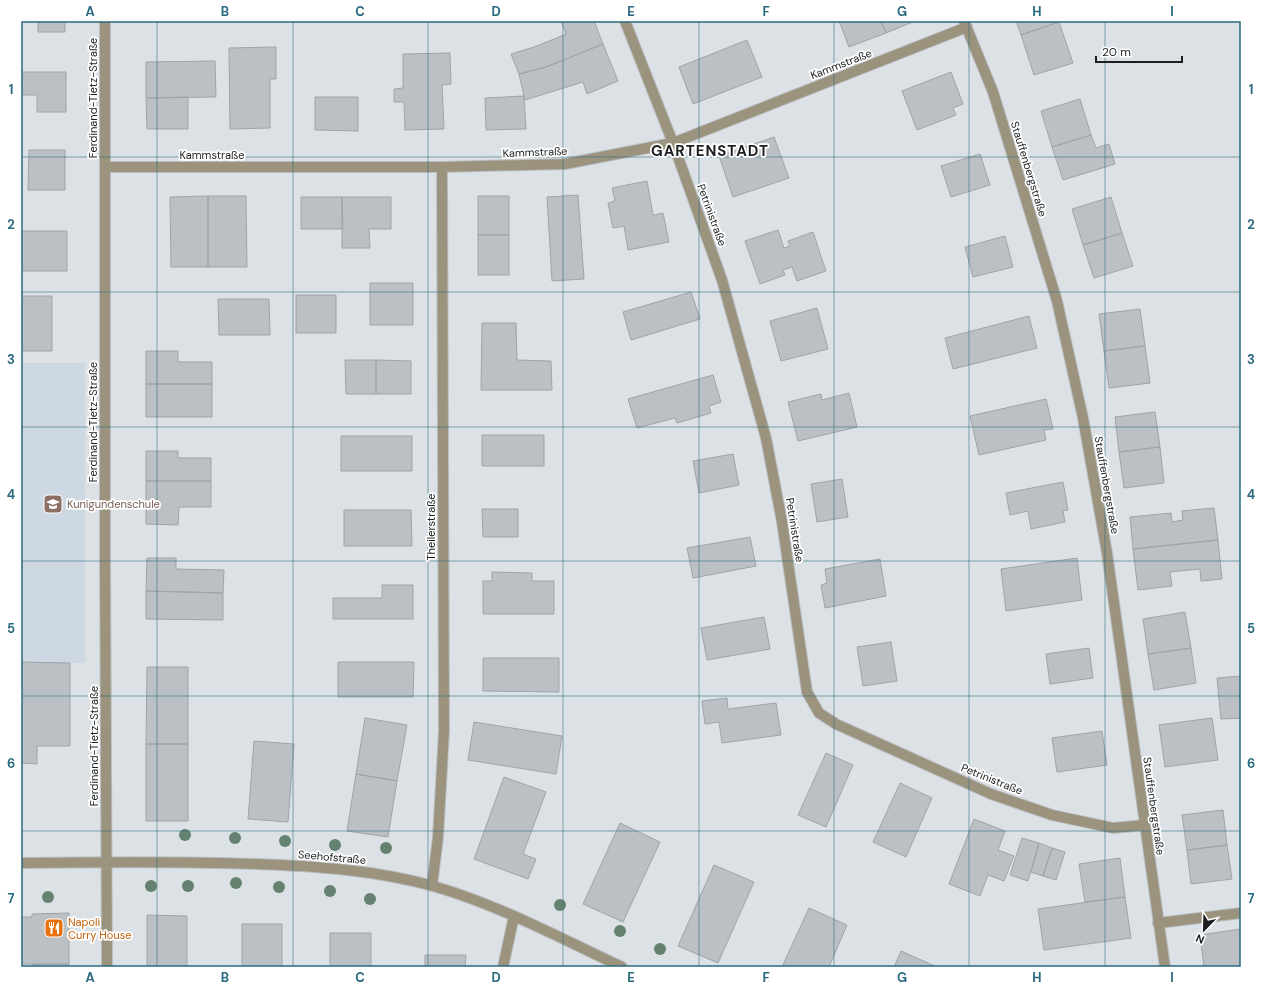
<svg xmlns="http://www.w3.org/2000/svg" width="1262" height="988" viewBox="0 0 1262 988" font-family="'DM Sans',sans-serif">
  <style>
    .built { fill: #cdd8e3 }
    .building { fill: #bbc0c5; stroke: #9fa4a9 }
    .lines { fill: none; stroke-linecap: round; stroke-linejoin: round }
    .minor-casing { stroke: #b9bec2; stroke-width: 12 }
    .minor { stroke: #9b937e; stroke-width: 10 }
    .tree { fill: #658271 }
    .grid { fill: none; stroke: #296a7e; stroke-width: 1; stroke-opacity: 0.55 }
    .labels { text-anchor: middle; stroke-width: 3.5; stroke-linejoin: round; paint-order: stroke }
    .street-label { font-size: 11px; fill: #1c1e1f; stroke: #fff }
    .education-label { font-size: 11px; fill: #785e54; stroke: #fff; text-anchor: start }
    .food-label { font-size: 11px; fill: #c56008; stroke: #fff; text-anchor: start }
    .district-label { font-size: 15px; font-weight: bold; letter-spacing: 1px; fill: #1c1e1f; stroke: #fff }
    .neatline { fill: none; stroke: #296a7e; stroke-width: 1.5 }
    .grid-label { font-size: 13px; text-anchor: middle; font-weight: bold; fill: #296a7e }
  </style>
  <rect width="100%" height="100%" fill="#dce1e6"/>
  <path class="built" d="M21,363H85V663H70V746H37V764L21,763Z"/>
  <path class="building" d="M38,21H65V32H38Z
    M561,21H594L603,44L546,67L519,74L511,54L537,46L566,34Z
    M839,21H881L886,33L849,47Z
    M881,21H915L886,33Z
    M1016,21H1059V22L1021,35Z
    M1059,22L1073,63L1034,75L1021,35Z
    M747,40L762,77L693,104L679,67Z
    M603,44L618,81L587,94L583,82L525,100L519,74L546,67Z
    M276,47V79H270V128L230,129L229,48Z
    M450,53L451,84L442,85L444,129L405,130L404,102H394V89L403,88V54Z
    M215,61L216,97L146,98V62Z
    M21,72H66V112H37V95H21Z
    M951,72L963,104L953,108L956,115L917,130L902,91Z
    M524,96L526,129L486,130L485,98Z
    M188,97V129H147L146,98Z
    M315,97H358V131L315,130Z
    M1080,99L1091,135L1052,147L1041,111Z
    M1091,135L1096,148L1109,144L1115,164L1063,180L1052,147Z
    M774,137L789,178L733,197L719,156Z
    M29,150H65V190H28Z
    M980,154L990,185L951,197L941,166Z
    M647,181L653,215L663,213L669,242L628,250L624,226L613,228L608,203L615,201L612,188Z
    M578,195L584,279L552,281L547,197Z
    M208,196H246L247,267H208Z
    M208,196V267H171L170,197Z
    M478,196H509V235H478Z
    M301,197H342L343,229H301Z
    M342,197H391V229H369L370,248H342Z
    M1111,197L1122,233L1083,245L1072,209Z
    M778,230L784,248L790,246L788,241L813,232L826,271L797,281L792,267L783,270L785,275L760,284L745,241Z
    M21,231H67V271H21Z
    M1122,233L1133,266L1094,278L1083,245Z
    M478,235H509V275H478Z
    M1005,236L1013,267L973,277L965,247Z
    M370,283H413V325H370Z
    M691,292L700,319L631,340L623,312Z
    M296,295H336V333H296Z
    M21,296H52V351H21Z
    M218,299H269L270,335H219Z
    M817,308L828,349L781,361L770,321Z
    M1140,309L1145,346L1104,351L1099,314Z
    M1029,316L1037,348L953,369L945,338Z
    M482,323H516L517,360L551,361L552,390H481Z
    M1145,346L1150,383L1109,388L1104,351Z
    M146,351H178V362H212V384H146Z
    M345,360H376V394H346Z
    M376,360L411,361V394H376Z
    M713,375L721,402L709,406L711,413L677,423L675,418L637,428L628,399Z
    M146,384H212V417H146Z
    M849,393L857,427L798,441L788,402L821,394L822,400Z
    M1046,399L1053,429L1044,430L1046,440L979,455L970,416Z
    M1155,412L1160,447L1119,452L1115,417Z
    M482,435H544V466H482Z
    M341,436H412V471H341Z
    M1160,447L1164,483L1124,488L1119,452Z
    M146,451H178V458H211V481H146Z
    M733,454L739,485L699,493L693,461Z
    M842,479L848,517L817,522L811,484Z
    M146,481H211V507H179L178,525L146,524Z
    M1063,482L1068,510L1063,511L1065,522L1031,529L1028,511L1010,515L1006,493Z
    M1214,508L1218,540L1133,549L1130,517L1171,513L1172,522L1183,520L1182,511Z
    M482,509H518V537H483Z
    M344,510H411L412,546H344Z
    M750,537L756,566L693,578L687,548Z
    M1218,540L1222,579L1201,581L1200,569L1170,572L1172,586L1138,590L1133,549Z
    M147,558H176V569L224,570L223,593L146,591Z
    M1077,558L1082,600L1006,611L1001,569Z
    M880,559L886,596L825,608L821,585L827,583L825,569Z
    M492,572L532,573V581H554V614H483V581H492Z
    M382,585H413V619H333V598H382Z
    M146,591L223,593V620L146,619Z
    M1185,612L1191,648L1148,654L1143,619Z
    M764,617L770,649L707,660L701,628Z
    M891,642L897,681L863,686L857,647Z
    M1089,648L1093,678L1050,684L1046,654Z
    M1191,648L1196,683L1154,690L1148,654Z
    M483,658H559V692L483,691Z
    M21,662L70,663V746H37V764L21,763Z
    M338,662H414L413,697H338Z
    M147,667H188V744H146Z
    M1241,676V718L1221,719L1217,678Z
    M727,698L728,709L776,703L781,735L722,743L719,722L705,724L702,701Z
    M365,718L407,725L397,781L356,774Z
    M1212,718L1218,760L1165,767L1159,725Z
    M474,722L562,736L556,774L468,760Z
    M1102,731L1107,765L1057,772L1052,738Z
    M254,741L294,744L288,822L248,819Z
    M146,744H188V821H146Z
    M826,753L853,765L826,827L798,815Z
    M356,774L397,781L388,837L347,831Z
    M504,777L546,792L523,854L536,859L528,879L474,859Z
    M900,783L932,798L906,857L873,842Z
    M1223,810L1227,845L1187,850L1182,815Z
    M974,819L1005,831L998,850L1014,856L1004,881L988,875L980,896L949,884Z
    M620,823L660,842L623,922L583,904Z
    M1022,838L1039,843L1028,881L1010,875Z
    M1039,843L1052,848L1043,876L1031,872Z
    M1227,845L1232,879L1191,884L1187,850Z
    M1052,848L1065,852L1056,880L1043,876Z
    M1120,858L1125,897L1085,902L1079,864Z
    M714,865L754,882L718,963L678,946Z
    M1125,897L1131,938L1044,950L1038,909Z
    M809,908L847,925L829,967H782Z
    M69,913V964H21V917H32V914Z
    M147,915L187,916V967H147Z
    M242,924H282V967H242Z
    M1241,929V967H1204L1200,935Z
    M330,933H371V967H330Z
    M901,951L937,967H894Z
    M425,955H466L465,967H425Z
    M32,964H69V967H32Z"/>
  <g class="lines">
    <g class="minor-casing">
      <path id="minor" d="M105,21V559L107,967
        M625,21L673,143L722,280L766,438L782,522L807,692L819,713L836,724L991,794L1052,815L1113,828L1145,825
        M964,21L993,92L1057,301L1083,418L1107,553L1165,967
        M105,167H442L565,164L673,143L967,27
        M21,863C99,862 177,861 255,864C315,866 375,870 433,886C499,905 560,938 622,967
        M432,886L438,837L444,731L442,167
        M1158,923L1241,913
        M503,967L514,916"/>
    </g>
    <use href="#minor" class="minor"/>
  </g>
  <g class="tree">
    <circle cx="185" cy="835" r="6"/>
    <circle cx="235" cy="838" r="6"/>
    <circle cx="285" cy="841" r="6"/>
    <circle cx="335" cy="845" r="6"/>
    <circle cx="386" cy="848" r="6"/>
    <circle cx="236" cy="883" r="6"/>
    <circle cx="151" cy="886" r="6"/>
    <circle cx="188" cy="886" r="6"/>
    <circle cx="279" cy="887" r="6"/>
    <circle cx="330" cy="891" r="6"/>
    <circle cx="48" cy="897" r="6"/>
    <circle cx="370" cy="899" r="6"/>
    <circle cx="560" cy="905" r="6"/>
    <circle cx="620" cy="931" r="6"/>
    <circle cx="660" cy="949" r="6"/>
  </g>
  <path class="grid" d="M157,21V967M293,21V967M428,21V967M563,21V967M699,21V967M834,21V967M969,21V967M1105,21V967M21,157H1241M21,292H1241M21,427H1241M21,561H1241M21,696H1241M21,831H1241"/>
  <defs>
    <g id="school-square" transform="scale(1)"><rect x="-9" y="-9" width="18" height="18" rx="4" fill="#8d6e63" stroke="#fff"/><path d="M0-5L7-2L0 1L-7-2ZM-4 1L0 2.5L4 1V4Q0 6-4 4Z" fill="#fff"/></g>
    <g id="restaurant-square" transform="scale(1)"><rect x="-9" y="-9" width="18" height="18" rx="4" fill="#e8710a" stroke="#fff"/><path d="M-5-6h1v4h1v-4h1v4h1v-4h1v5L-1.5 .5V6h-2V.5L-5-1ZM5-6V6H3V1.5H1.5Q1.5-4 5-6Z" fill="#fff"/></g>
  </defs>
  <g fill-rule="evenodd">
    <use href="#school-square" x="53" y="504"/>
    <use href="#restaurant-square" x="54" y="928"/>
  </g>
  <g class="labels">
    <g class="street-label">
      <text transform="translate(841 64) rotate(-21)" y="4">Kammstraße</text>
      <text transform="translate(93 98) rotate(-90)" y="4">Ferdinand-Tietz-Straße</text>
      <text transform="translate(535 152) rotate(-2)" y="4">Kammstraße</text>
      <text x="212" y="159">Kammstraße</text>
      <text transform="translate(1029 169) rotate(73)" y="4">Stauffenbergstraße</text>
      <text transform="translate(712 215) rotate(70)" y="4">Petrinistraße</text>
      <text transform="translate(93 422) rotate(-90)" y="4">Ferdinand-Tietz-Straße</text>
      <text transform="translate(1107 485) rotate(80)" y="4">Stauffenbergstraße</text>
      <text transform="translate(431 527) rotate(-90)" y="4">Theilerstraße</text>
      <text transform="translate(795 530) rotate(81)" y="4">Petrinistraße</text>
      <text transform="translate(94 746) rotate(-90)" y="4">Ferdinand-Tietz-Straße</text>
      <text transform="translate(992 779) rotate(22)" y="4">Petrinistraße</text>
      <text transform="translate(1154 806) rotate(82)" y="4">Stauffenbergstraße</text>
      <text transform="translate(332 857) rotate(5)" y="4">Seehofstraße</text>
    </g>
    <g class="education-label">
      <text x="67" y="508">Kunigundenschule</text>
    </g>
    <g class="food-label">
      <text x="68" y="926">Napoli<tspan x="68" dy="13">Curry House</tspan></text>
    </g>
    <g class="district-label">
      <text x="710" y="156">GARTENSTADT</text>
    </g>
  </g>
  <rect width="1262" height="988" fill="none" stroke="#ffffff" stroke-width="44"/>
  <g transform="translate(1204 930) rotate(203)" stroke="#ffffff" stroke-width="3" paint-order="stroke">
  <path d="M0-3L7 15L0 10L-7 15Z" fill="#1c1e1f"/>
  <text y="-6" font-size="11" font-weight="bold" text-anchor="middle" fill="#1c1e1f">N</text>
  </g>
  <path d="M1096 56v6h86v-6" fill="none" stroke="#1c1e1f" stroke-width="2"/>
  <text x="1102" y="56" font-size="12" fill="#1c1e1f" stroke="#ffffff" stroke-width="3" paint-order="stroke">20 m</text>
  <rect x="22" y="22" width="1218" height="944" class="neatline"/>
  <g class="grid-label">
    <text x="90" y="16">A</text>
    <text x="225" y="16">B</text>
    <text x="360" y="16">C</text>
    <text x="496" y="16">D</text>
    <text x="631" y="16">E</text>
    <text x="766" y="16">F</text>
    <text x="902" y="16">G</text>
    <text x="1037" y="16">H</text>
    <text x="1172" y="16">I</text>
    <text x="11" y="94">1</text>
    <text x="1251" y="94">1</text>
    <text x="11" y="229">2</text>
    <text x="1251" y="229">2</text>
    <text x="11" y="364">3</text>
    <text x="1251" y="364">3</text>
    <text x="11" y="499">4</text>
    <text x="1251" y="499">4</text>
    <text x="11" y="633">5</text>
    <text x="1251" y="633">5</text>
    <text x="11" y="768">6</text>
    <text x="1251" y="768">6</text>
    <text x="11" y="903">7</text>
    <text x="1251" y="903">7</text>
    <text x="90" y="982">A</text>
    <text x="225" y="982">B</text>
    <text x="360" y="982">C</text>
    <text x="496" y="982">D</text>
    <text x="631" y="982">E</text>
    <text x="766" y="982">F</text>
    <text x="902" y="982">G</text>
    <text x="1037" y="982">H</text>
    <text x="1172" y="982">I</text>
  </g>
</svg>
